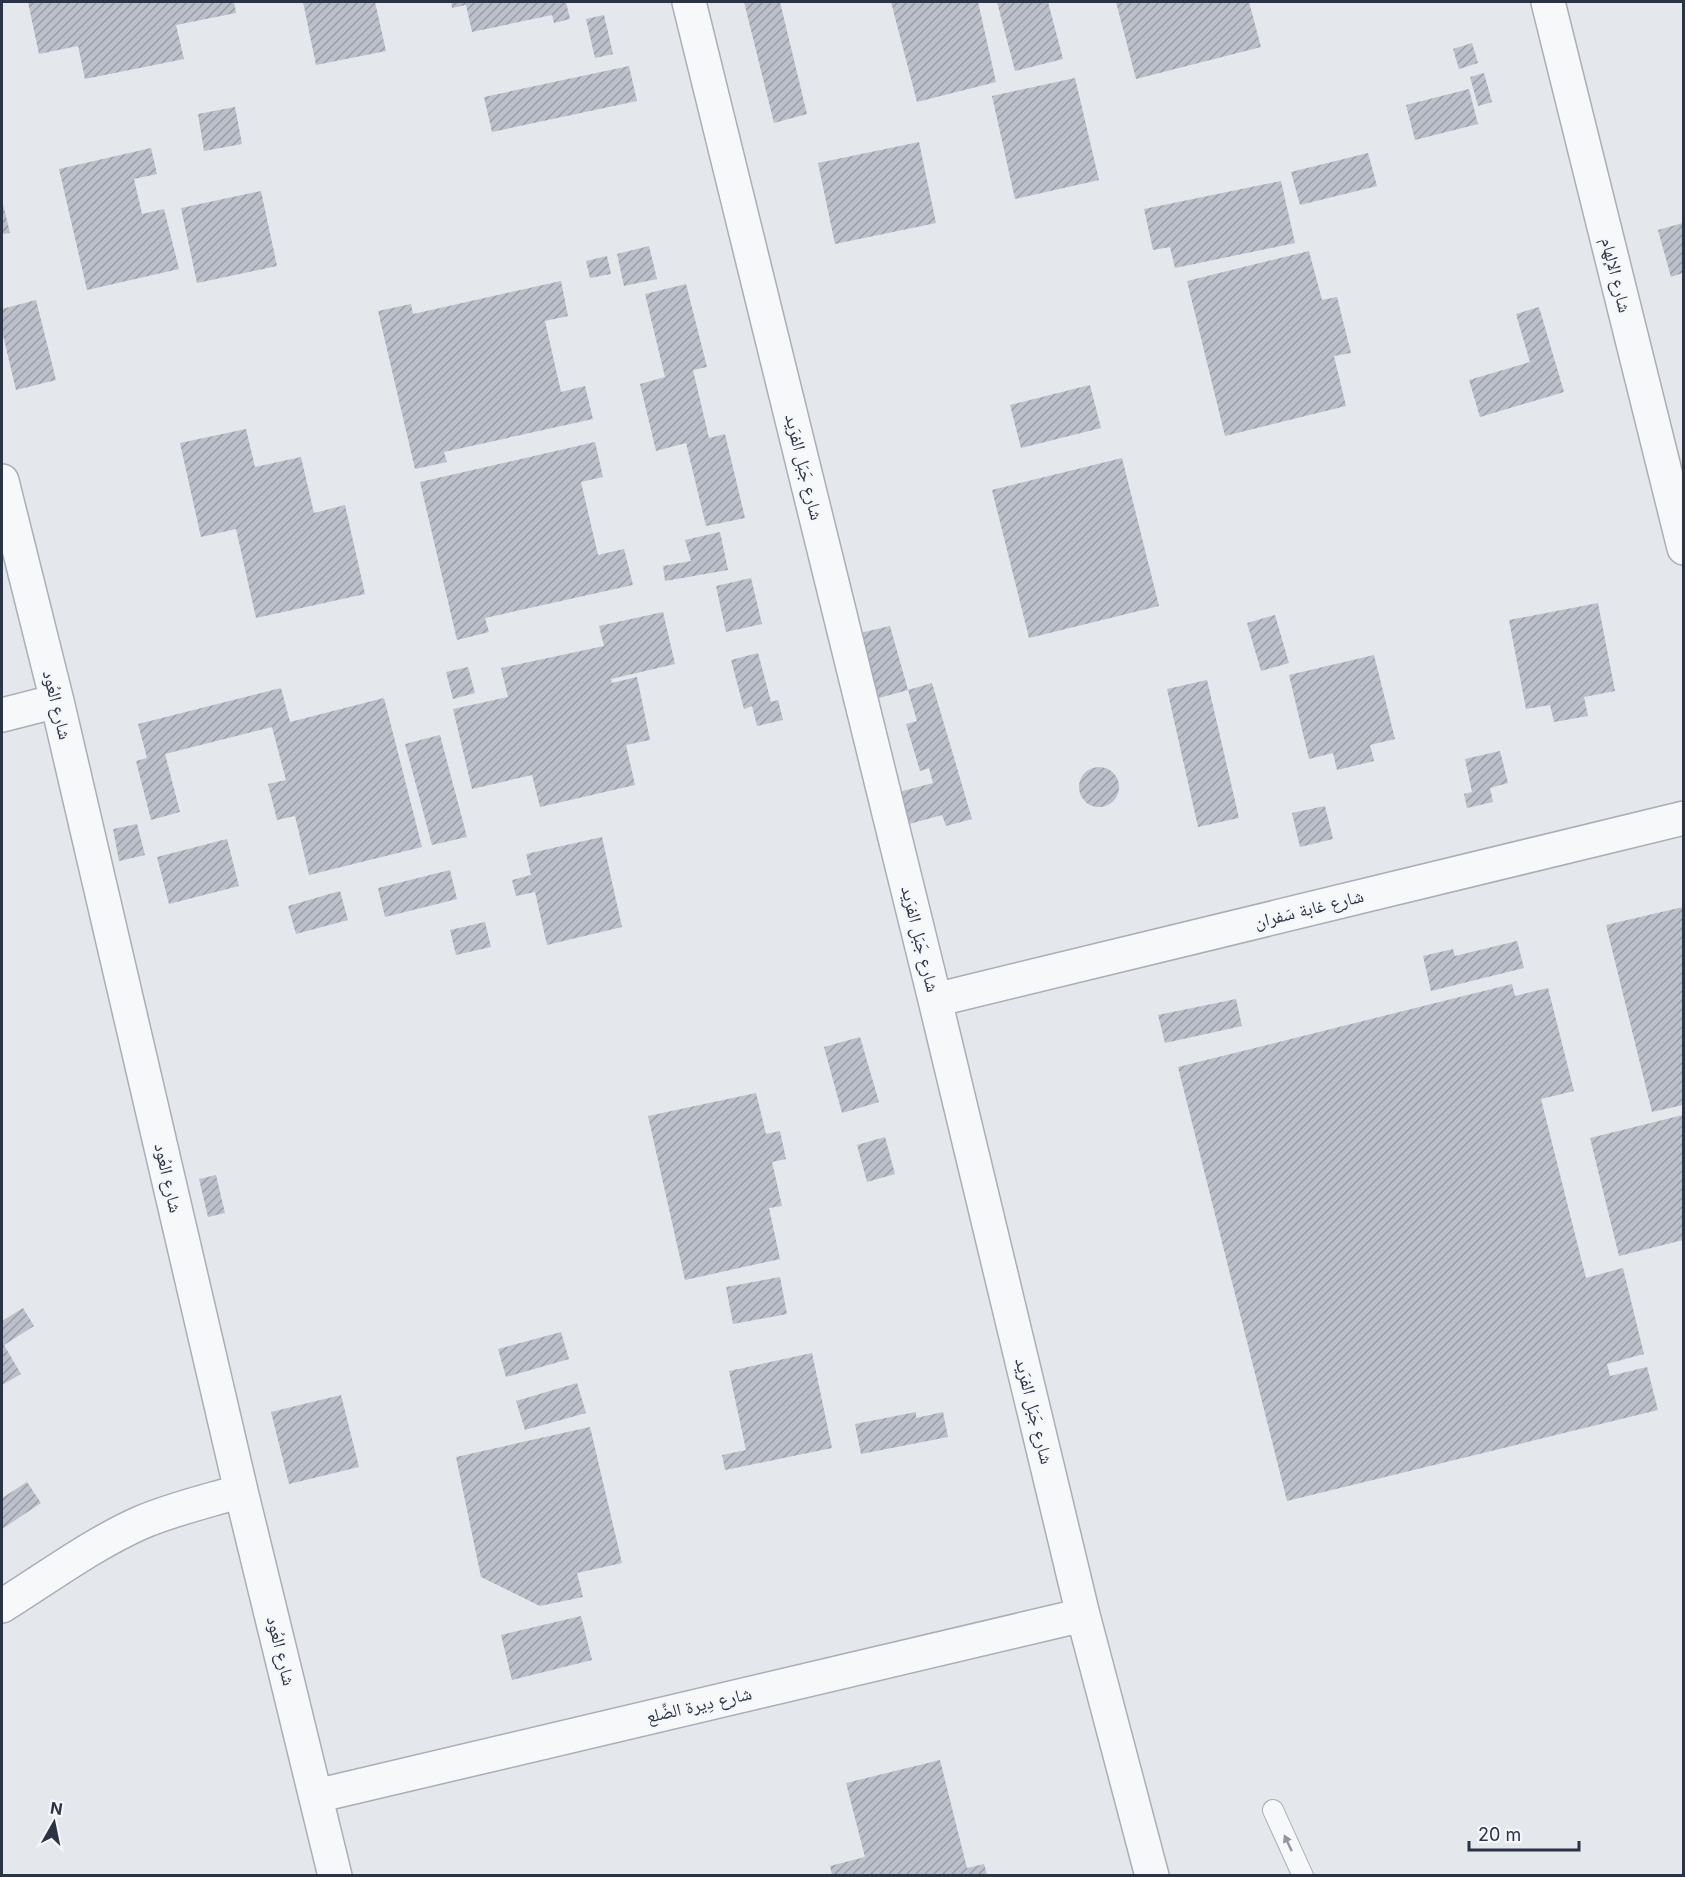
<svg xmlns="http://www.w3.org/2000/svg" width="1685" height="1877" viewBox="0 0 1685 1877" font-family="Inter,'Noto Naskh Arabic',sans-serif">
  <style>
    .building { fill: url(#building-hatch) }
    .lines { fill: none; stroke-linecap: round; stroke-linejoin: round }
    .service-casing { stroke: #a9aeb7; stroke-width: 22 }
    .minor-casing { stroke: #a9aeb7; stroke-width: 36 }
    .service { stroke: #f7f8fa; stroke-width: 20 }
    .minor { stroke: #f7f8fa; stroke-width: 33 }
    .oneway { fill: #9196a0 }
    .labels { text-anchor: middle; stroke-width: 4.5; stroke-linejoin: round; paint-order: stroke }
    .street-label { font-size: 18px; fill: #2b3445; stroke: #f4f6f9 }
  </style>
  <defs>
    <pattern id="building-hatch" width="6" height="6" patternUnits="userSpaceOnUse" patternTransform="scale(1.5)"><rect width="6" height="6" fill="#bbc0ca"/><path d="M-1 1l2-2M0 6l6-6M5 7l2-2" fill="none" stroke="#989da6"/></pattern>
  </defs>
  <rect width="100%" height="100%" fill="#e4e7ec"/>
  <path class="building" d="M28,2H234L236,13L176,25L184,59L85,79L78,46L39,54Z
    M303,2H375L386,51L316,65Z
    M451,2H566L570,19L554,23L552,15L472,32L466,5L452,8Z
    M744,2H780L807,114L774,123Z
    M891,2H978L996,82L917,102Z
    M997,2H1048L1063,59L1015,71Z
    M1116,2H1249L1261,47L1136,79Z
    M604,15L613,54L595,58L586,19Z
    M1472,43L1478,63L1459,69L1453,49Z
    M629,66L637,101L492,132L484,97Z
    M1484,73L1492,102L1478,106L1470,77Z
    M1075,78L1099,180L1015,199L992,96Z
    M1469,89L1478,124L1415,140L1406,105Z
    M235,107L242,144L204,151L198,114Z
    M919,142L936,223L835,244L818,163Z
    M151,148L157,174L134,179L142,214L164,209L179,269L87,290L59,169Z
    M1368,153L1377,186L1300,205L1291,172Z
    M1281,181L1295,243L1175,268L1170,247L1153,250L1144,209Z
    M261,191L277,266L197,283L181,208Z
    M2,200L10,233L2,234Z
    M1683,223V273L1671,277L1658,230Z
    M649,246L657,279L624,286L617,254Z
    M1309,251L1322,300L1337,297L1351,353L1334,356L1346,406L1225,436L1187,281Z
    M607,256L611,274L590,278L586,261Z
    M561,281L568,316L545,321L561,392L585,386L593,419L444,452L447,462L415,469L378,311L411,304L413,314Z
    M686,284L707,367L693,370L709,438L725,434L745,518L706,526L686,443L656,451L640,384L665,377L645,294Z
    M36,300L56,380L16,390L2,331V309Z
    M1539,307L1564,392L1480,417L1469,380L1530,362L1516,314Z
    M1090,385L1101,428L1021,448L1010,405Z
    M246,429L255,467L301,457L314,513L345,505L365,594L256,618L236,529L201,537L180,443Z
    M595,442L603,477L581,482L598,555L624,549L633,585L485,618L489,632L457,640L420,482Z
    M1122,458L1159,606L1029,638L992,490Z
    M720,532L728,570L665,581L663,566L691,561L685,540Z
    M751,578L762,624L726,632L716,586Z
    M1598,603L1615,691L1584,697L1588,716L1554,722L1550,705L1526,709L1509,620Z
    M663,612L675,664L611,679L612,683L637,677L650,740L626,745L635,785L540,807L532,775L472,789L453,709L508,697L501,668L604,646L599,626Z
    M1275,615L1289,663L1261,671L1247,623Z
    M890,626L908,690L879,698L860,633Z
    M758,653L771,702L778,700L783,720L757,726L752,706L744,709L731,660Z
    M1374,655L1395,739L1370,745L1374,761L1337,770L1333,753L1309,759L1289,675Z
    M468,667L475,693L453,699L446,672Z
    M1207,680L1239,818L1198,827L1167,689Z
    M932,683L972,819L946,826L942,815L909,824L899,792L933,783L929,768L920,771L906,724L917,721L908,690Z
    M281,688L290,722L384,698L422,847L309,875L295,816L277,820L268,784L286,780L272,727L165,754L180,812L151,820L136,761L147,758L138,724Z
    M440,735L467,837L432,845L405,744Z
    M1500,751L1508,783L1490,788L1493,802L1467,808L1464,794L1472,792L1465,759Z
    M1079 787a20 20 0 1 1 40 0a20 20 0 1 1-40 0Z
    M1325,806L1333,839L1300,847L1292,813Z
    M137,824L145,855L119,861L113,829Z
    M602,837L622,927L547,945L535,892L516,896L512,880L531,875L526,854Z
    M227,839L239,886L169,904L157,857Z
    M450,870L457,899L385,917L378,888Z
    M340,891L348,920L296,934L288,906Z
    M1683,907V1105L1652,1112L1606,925Z
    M485,922L491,947L456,955L450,930Z
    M1517,941L1524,968L1431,991L1423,956L1453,949L1455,956Z
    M1512,984L1515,996L1548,988L1574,1091L1541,1099L1586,1278L1623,1268L1644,1354L1607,1364L1610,1376L1647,1367L1658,1410L1287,1501L1178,1067Z
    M1236,999L1242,1026L1165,1043L1158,1015Z
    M860,1037L879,1102L842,1113L824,1047Z
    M756,1093L766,1134L780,1131L786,1159L772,1162L782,1206L769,1208L780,1259L685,1280L648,1116Z
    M1683,1115V1240L1619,1256L1590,1138Z
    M885,1137L895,1174L867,1182L857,1145Z
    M216,1175L225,1213L208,1217L199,1179Z
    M780,1277L787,1314L733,1324L726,1287Z
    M23,1308L34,1326L4,1345L21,1374L2,1385V1321Z
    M561,1332L569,1359L506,1377L498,1349Z
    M812,1353L832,1448L725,1470L722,1455L746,1450L729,1371Z
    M577,1383L586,1413L525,1430L516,1401Z
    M341,1395L359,1467L289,1484L271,1412Z
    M916,1412V1418L943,1412L948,1437L861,1454L855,1424Z
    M590,1427L622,1563L577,1573L583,1597L540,1606L481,1577L456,1457Z
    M27,1482L41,1503L2,1529V1498Z
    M581,1616L592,1660L512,1680L501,1635Z
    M940,1760L967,1868L984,1864L987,1875H832L830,1866L865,1857L846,1783Z"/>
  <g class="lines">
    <g class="service-casing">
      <path id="service" d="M1273,1810L1303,1876"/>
    </g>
    <g class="minor-casing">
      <path id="minor" d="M689,2L935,1000L1083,1615L1152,1876
        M1548,2L1684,548
        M2,481L57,701L241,1491L335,1876
        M2,715L57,701
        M935,1000L1684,818
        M2,1606C47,1578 91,1545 140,1523C172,1509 208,1501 241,1491
        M316,1796L1083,1615"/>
    </g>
    <use href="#service" class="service"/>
    <use href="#minor" class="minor"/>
  </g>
  <defs><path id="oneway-solid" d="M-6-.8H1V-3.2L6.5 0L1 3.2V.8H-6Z" transform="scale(1.5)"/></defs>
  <use class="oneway" href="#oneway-solid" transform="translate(1288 1843) rotate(-115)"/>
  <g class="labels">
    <g class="street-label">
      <text transform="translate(1616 275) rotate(76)" y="6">شارع الإلهام</text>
      <text transform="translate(804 467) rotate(76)" y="6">شارع جَبَل الفرَيد</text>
      <text transform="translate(57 705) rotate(76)" y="6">شارع العُود</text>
      <text transform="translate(1309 909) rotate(-14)" y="6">شارع غابة سَفران</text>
      <text transform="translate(920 939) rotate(76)" y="6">شارع جَبَل الفرَيد</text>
      <text transform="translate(168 1178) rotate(77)" y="6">شارع العُود</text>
      <text transform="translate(1034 1411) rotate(76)" y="6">شارع جَبَل الفرَيد</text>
      <text transform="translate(281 1651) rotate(76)" y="6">شارع العُود</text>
      <text transform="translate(699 1705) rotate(-13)" y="6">شارع دِيرة الضِّلع</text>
    </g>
  </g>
  <rect width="1685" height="1877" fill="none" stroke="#2b3445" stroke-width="6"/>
  <g transform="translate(54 1823) rotate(9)" stroke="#f4f6f9" stroke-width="4.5" paint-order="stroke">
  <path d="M0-4.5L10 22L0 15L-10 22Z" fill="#2b3445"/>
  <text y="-9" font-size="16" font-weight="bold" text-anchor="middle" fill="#2b3445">N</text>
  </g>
  <path d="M1469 1841v9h110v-9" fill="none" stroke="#2b3445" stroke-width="3"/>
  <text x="1478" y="1841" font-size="18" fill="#2b3445" stroke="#f4f6f9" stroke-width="4.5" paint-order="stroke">20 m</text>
</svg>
